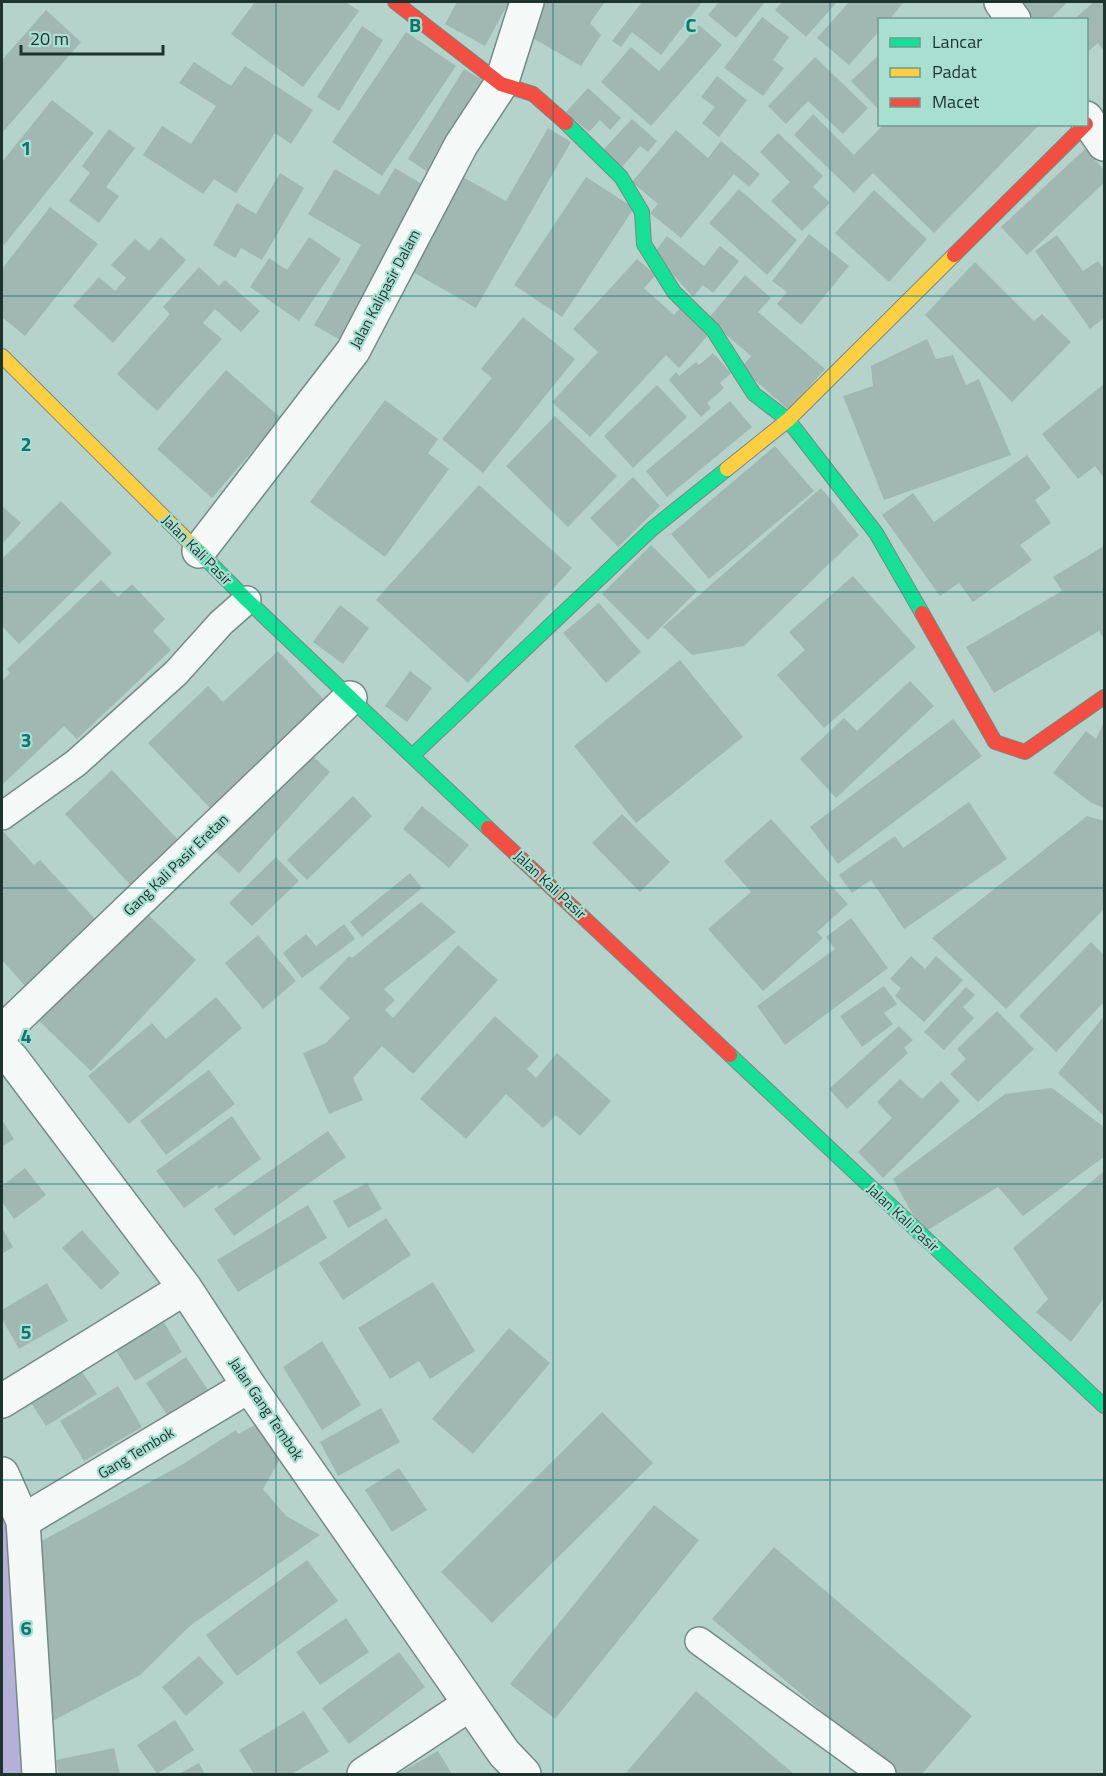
<svg xmlns="http://www.w3.org/2000/svg" width="1106" height="1776" viewBox="0 0 1106 1776" font-family="'Titillium Web',sans-serif">
  <style>
    .water { fill: #b5b0d8 }
    .building { fill: #a1b8b2 }
    .lines { fill: none; stroke-linecap: round; stroke-linejoin: round }
    .lane-casing { stroke: #748b86; stroke-width: 30 }
    .street-casing { stroke: #748b86; stroke-width: 36 }
    .fast-casing { stroke: #748b86; stroke-width: 16 }
    .slow-casing { stroke: #748b86; stroke-width: 16 }
    .jam-casing { stroke: #748b86; stroke-width: 16 }
    .lane { stroke: #f4f8f7; stroke-width: 27 }
    .street { stroke: #f4f8f7; stroke-width: 33 }
    .fast { stroke: #16e098; stroke-width: 14 }
    .slow { stroke: #ffcf43; stroke-width: 14 }
    .jam { stroke: #f24e42; stroke-width: 14 }
    .grid { fill: none; stroke: #0f766e; stroke-width: 1.5; stroke-opacity: 0.55 }
    .labels { text-anchor: middle; stroke-width: 4.5; stroke-linejoin: round; paint-order: stroke }
    .street-label { font-size: 15px; fill: #1d332e; stroke: #a8dfd1 }
    .grid-label { font-size: 20px; text-anchor: middle; font-weight: bold; fill: #0f766e; stroke: #a8dfd1; stroke-width: 4.5; stroke-linejoin: round; paint-order: stroke }
  </style>
  <rect width="100%" height="100%" fill="#b5d2cb"/>
  <path class="water" d="M2,1502L12,1525L20,1734L23,1774H2Z"/>
  <path class="building" d="M255,2H346L359,11L303,87L231,34Z
    M457,2H509L485,46L445,24Z
    M537,2H605L590,23L601,35L581,66L524,33Z
    M642,2H702L661,55L632,32L621,47L612,41Z
    M719,2H765L736,38L708,15Z
    M782,2H837L806,37L775,10Z
    M849,2H904L889,20H880V30L849,65L817,38Z
    M1013,2H1068L1049,20H1030Z
    M1094,2H1104V51L1098,43L1086,53V20H1073Z
    M46,10L81,42L2,133V60Z
    M762,17L789,37L773,60L784,68L763,96L724,68Z
    M699,25L722,45L651,126L601,82L631,47L659,71Z
    M362,26L383,40L339,111L317,97Z
    M406,32L456,66L382,176L332,142Z
    M880,54V111L851,81Z
    M815,57L868,108L843,134L808,101L786,124L768,106Z
    M194,62L231,86L245,66L313,110L291,144L275,133L236,193L214,179L203,194L143,155L162,126L191,144L216,106L179,83Z
    M464,69L490,85L434,176L408,159Z
    M717,76L747,100L719,137L702,123L715,107L701,97Z
    M588,88L621,118L610,130L600,120L589,132L566,112Z
    M52,100L94,133L4,245L2,242V162Z
    M813,114L854,155L884,124H1040L934,233L873,173L854,193L794,135Z
    M632,119L657,141L648,152L640,146L622,167L603,150Z
    M548,128L571,142L476,308L406,268L459,175L506,201Z
    M109,129L135,148L106,187L119,196L99,223L69,201L90,173L82,166Z
    M676,130L708,158L721,141L760,174L749,187L734,174L681,238L650,213L658,204L632,182Z
    M778,133L823,176L813,187L830,203L802,231L771,201L790,182L760,152Z
    M1085,149L1104,170V183L1027,255L1001,227Z
    M395,168L432,190L342,341L314,325L361,245L308,214L335,169L379,195Z
    M280,173L304,188L262,260L241,248L235,258L213,245L237,203L256,214Z
    M586,177L634,208L562,317L514,285Z
    M739,189L797,240L767,275L709,223Z
    M874,190L927,239L889,282L835,233Z
    M50,207L98,244L25,336L2,317V269Z
    M809,234L849,266L801,325L777,304L787,292L772,281Z
    M1057,235L1083,271L1098,261L1104,269V318L1090,329L1035,251Z
    M667,236L704,266L720,246L739,261L713,293L703,285L693,297L654,253Z
    M161,237L186,260L113,343L73,306L99,277L115,291L126,278L111,265L135,239L149,251Z
    M309,237L341,259L299,321L250,287L269,258L287,270Z
    M637,259L656,275L644,288L674,315L683,305L711,332L679,368L666,355L590,437L552,402L598,352L573,329Z
    M975,262L1034,321L1042,314L1071,342L1012,402L925,315Z
    M199,267L219,286L225,280L260,311L241,332L215,309L203,323L222,339L157,411L117,374L170,314L163,307Z
    M745,275L771,298L758,312L825,369L789,410L741,368L751,356L708,319Z
    M523,317L575,359L483,473L442,439L492,378L481,369Z
    M927,339L936,359L953,355L966,385L979,379L1011,455L884,500L843,396L873,386L871,366Z
    M713,353L731,373L720,383L724,388L707,403L711,408L701,417L669,380L676,372L679,376L696,362L699,365Z
    M226,370L281,418L212,498L157,449Z
    M1104,384V478L1095,466L1078,479L1042,434Z
    M657,385L687,417L633,468L604,436Z
    M385,400L438,439L428,453L449,469L385,557L310,502Z
    M730,401L752,427L667,497L646,471Z
    M555,416L617,476L568,527L506,466Z
    M775,446L814,491L709,579L671,534Z
    M1027,455L1051,488L1035,500L1051,523L1020,545L1032,560L973,602L959,583L940,596L882,515L913,493L934,522Z
    M633,477L660,506L618,547L590,518Z
    M479,485L572,568L468,683L376,600Z
    M821,488L859,535L744,646L692,655L663,627Z
    M61,501L112,553L19,644L2,626V559Z
    M2,506L21,523L2,544Z
    M651,545L697,591L648,640L602,594Z
    M1104,546V639L1099,631L994,693L966,647L1062,591L1053,577Z
    M853,576L916,647L824,728L777,675L805,650L789,632Z
    M101,580L118,597L132,584L165,619L153,631L171,650L77,739L64,726L2,785V681L10,673L7,669Z
    M599,603L641,652L606,683L563,633Z
    M340,605L369,628L343,664L313,642Z
    M278,651L325,701L211,809L148,743L208,686L223,702Z
    M680,660L743,737L636,823L574,746Z
    M410,671L432,688L407,722L385,706Z
    M910,681L934,706L836,798L800,759L844,718L857,731Z
    M953,719L982,756L838,864L810,827Z
    M1104,722V808L1090,802L1053,773L1086,731L1096,739Z
    M305,749L330,772L239,873L214,850Z
    M112,770L183,845L135,890L65,814Z
    M353,796L372,816L307,880L287,860Z
    M969,802L1007,859L904,929L871,880L852,893L839,875L895,836L903,848Z
    M422,806L469,845L449,868L403,829Z
    M622,814L670,862L640,892L592,843Z
    M1087,816L1104,821V909L1006,1009L932,938Z
    M771,819L848,904L817,932L823,938L763,991L708,929L751,892L724,861Z
    M2,830L34,865L40,860L96,920L25,986L2,960Z
    M276,857L299,881L252,926L229,903Z
    M410,873L422,888L362,937L350,922Z
    M421,902L456,932L384,989L395,1000L385,1010L393,1018L458,945L498,980L413,1074L382,1046L353,1078L363,1100L329,1114L303,1053L326,1043L350,1018L319,988L349,956L352,958Z
    M142,909L196,960L91,1071L38,1020Z
    M851,918L888,968L785,1045L757,1006L835,949L826,937Z
    M344,924L355,939L302,978L283,953L306,934L316,946Z
    M258,935L296,981L263,1009L225,963Z
    M1091,942L1104,955V1002L1056,1052L1019,1016Z
    M911,956L925,969L936,956L963,980L924,1022L895,996L901,988L890,979Z
    M884,986L897,1004L884,1013L893,1024L862,1047L840,1016Z
    M966,987L975,995L963,1007L974,1018L944,1050L924,1032Z
    M216,997L242,1028L129,1124L88,1076L152,1023L166,1039Z
    M997,1011L1034,1049L978,1102L950,1074L966,1059L957,1049Z
    M495,1016L539,1056L527,1069L536,1078L557,1053L611,1101L580,1136L556,1115L543,1128L506,1094L466,1139L420,1099Z
    M1104,1016V1116L1058,1073Z
    M899,1026L913,1040L904,1048L908,1053L847,1109L829,1089Z
    M209,1070L235,1104L166,1155L140,1121Z
    M900,1079L922,1099L941,1081L960,1101L883,1178L858,1152L892,1118L877,1102Z
    M1052,1088L1104,1127V1157L1023,1216L998,1187L923,1233L893,1179L1005,1094Z
    M232,1116L261,1159L219,1189L217,1185L184,1208L156,1171Z
    M2,1120L14,1139L2,1147Z
    M328,1131L346,1157L234,1236L214,1209Z
    M25,1168L46,1195L14,1219L2,1202V1186Z
    M1104,1171V1298L1071,1342L1036,1312L1048,1299L1013,1248Z
    M367,1183L382,1209L348,1228L333,1201Z
    M308,1205L327,1238L238,1292L217,1260Z
    M386,1218L411,1255L343,1300L319,1263Z
    M2,1228L13,1247L2,1254Z
    M82,1230L120,1273L101,1290L62,1248Z
    M433,1282L475,1351L430,1379L419,1361L390,1379L358,1328Z
    M47,1283L68,1321L19,1349L2,1319V1310Z
    M157,1311L182,1352L135,1381L110,1341Z
    M509,1328L550,1363L473,1454L432,1419Z
    M322,1341L361,1405L322,1430L283,1367Z
    M186,1357L208,1390L167,1415L146,1383Z
    M76,1363L97,1394L46,1426L26,1395Z
    M118,1386L142,1427L84,1461L60,1421Z
    M381,1408L400,1442L338,1476L320,1442Z
    M602,1412L653,1463L492,1623L441,1572Z
    M259,1423L280,1459L263,1489L286,1516L320,1535L191,1625L140,1675L43,1726L38,1543L183,1464L236,1430L238,1434Z
    M399,1468L427,1510L392,1532L365,1490Z
    M654,1505L699,1540L555,1719L510,1684Z
    M774,1547L972,1716L922,1774H896L712,1619Z
    M307,1560L338,1601L237,1676L206,1635Z
    M346,1618L369,1652L320,1685L296,1652Z
    M399,1652L425,1687L349,1744L322,1708Z
    M199,1656L224,1683L186,1716L162,1687Z
    M696,1691L794,1774H625Z
    M304,1711L329,1752L292,1774H254L239,1750Z
    M175,1720L194,1750L157,1774L137,1745Z
    M114,1748L120,1774H59L56,1760Z
    M438,1751L452,1774H397Z
    M199,1763L205,1774H179Z"/>
  <g class="lines">
    <g class="lane-casing">
      <path id="lane" d="M2,816L76,763L176,673L221,623L247,600
        M699,1641L882,1774"/>
    </g>
    <g class="street-casing">
      <path id="street" d="M1001,2L1014,20
        M1086,118L1104,144
        M199,551L353,351L461,145L501,84L527,2
        M2,1032L350,698
        M2,1048L13,1060L185,1288L249,1386L470,1704L504,1753L524,1774
        M2,1401L185,1288
        M2,1474L23,1521L39,1774
        M23,1521L249,1386
        M364,1774L470,1704"/>
    </g>
    <g class="fast-casing">
      <path id="fast" d="M566,123L621,177L642,212L644,244L674,292L713,330L754,394L788,420L876,533L922,613
        M194,547L247,600L488,828
        M412,756L652,529L727,469
        M730,1055L1104,1406"/>
    </g>
    <g class="slow-casing">
      <path id="slow" d="M2,356L194,547
        M727,469L788,420L954,255"/>
    </g>
    <g class="jam-casing">
      <path id="jam" d="M395,2L501,84L533,94L566,123
        M954,255L1086,124
        M922,613L995,742L1025,752L1104,697
        M488,828L730,1055"/>
    </g>
    <use href="#lane" class="lane"/>
    <use href="#street" class="street"/>
    <use href="#fast" class="fast"/>
    <use href="#slow" class="slow"/>
    <use href="#jam" class="jam"/>
  </g>
  <path class="grid" d="M276,2V1774M553,2V1774M830,2V1774M2,296H1104M2,592H1104M2,888H1104M2,1184H1104M2,1480H1104"/>
  <g class="labels">
    <g class="street-label">
      <text transform="translate(385 289) rotate(-62)" y="5">Jalan Kalipasir Dalam</text>
      <text transform="translate(197 550) rotate(45)" y="5">Jalan Kali Pasir</text>
      <text transform="translate(176 865) rotate(-44)" y="5">Gang Kali Pasir Eretan</text>
      <text transform="translate(550 885) rotate(43)" y="5">Jalan Kali Pasir</text>
      <text transform="translate(903 1218) rotate(43)" y="5">Jalan Kali Pasir</text>
      <text transform="translate(266 1409) rotate(56)" y="5">Jalan Gang Tembok</text>
      <text transform="translate(136 1453) rotate(-31)" y="5">Gang Tembok</text>
    </g>
  </g>
  <g class="grid-label">
    <text x="415" y="32">B</text>
    <text x="691" y="32">C</text>
    <text x="26" y="155">1</text>
    <text x="26" y="451">2</text>
    <text x="26" y="747">3</text>
    <text x="26" y="1043">4</text>
    <text x="26" y="1339">5</text>
    <text x="26" y="1635">6</text>
  </g>
  <rect width="1106" height="1776" fill="none" stroke="#1d332e" stroke-width="6"/>
  <rect x="878" y="18" width="210" height="108" fill="#a8dfd1" stroke="#709a90" stroke-width="1.5"/>
  <rect x="890" y="38" width="30" height="9" fill="#16e098" stroke="#709a90" stroke-width="1.5"/>
  <text x="932" y="48" font-size="18" fill="#1d332e">Lancar</text>
  <rect x="890" y="68" width="30" height="9" fill="#ffcf43" stroke="#709a90" stroke-width="1.5"/>
  <text x="932" y="78" font-size="18" fill="#1d332e">Padat</text>
  <rect x="890" y="98" width="30" height="9" fill="#f24e42" stroke="#709a90" stroke-width="1.5"/>
  <text x="932" y="108" font-size="18" fill="#1d332e">Macet</text>
  <path d="M21 45v9h142v-9" fill="none" stroke="#1d332e" stroke-width="3"/>
  <text x="30" y="45" font-size="18" fill="#1d332e" stroke="#a8dfd1" stroke-width="4.5" paint-order="stroke">20 m</text>
</svg>
